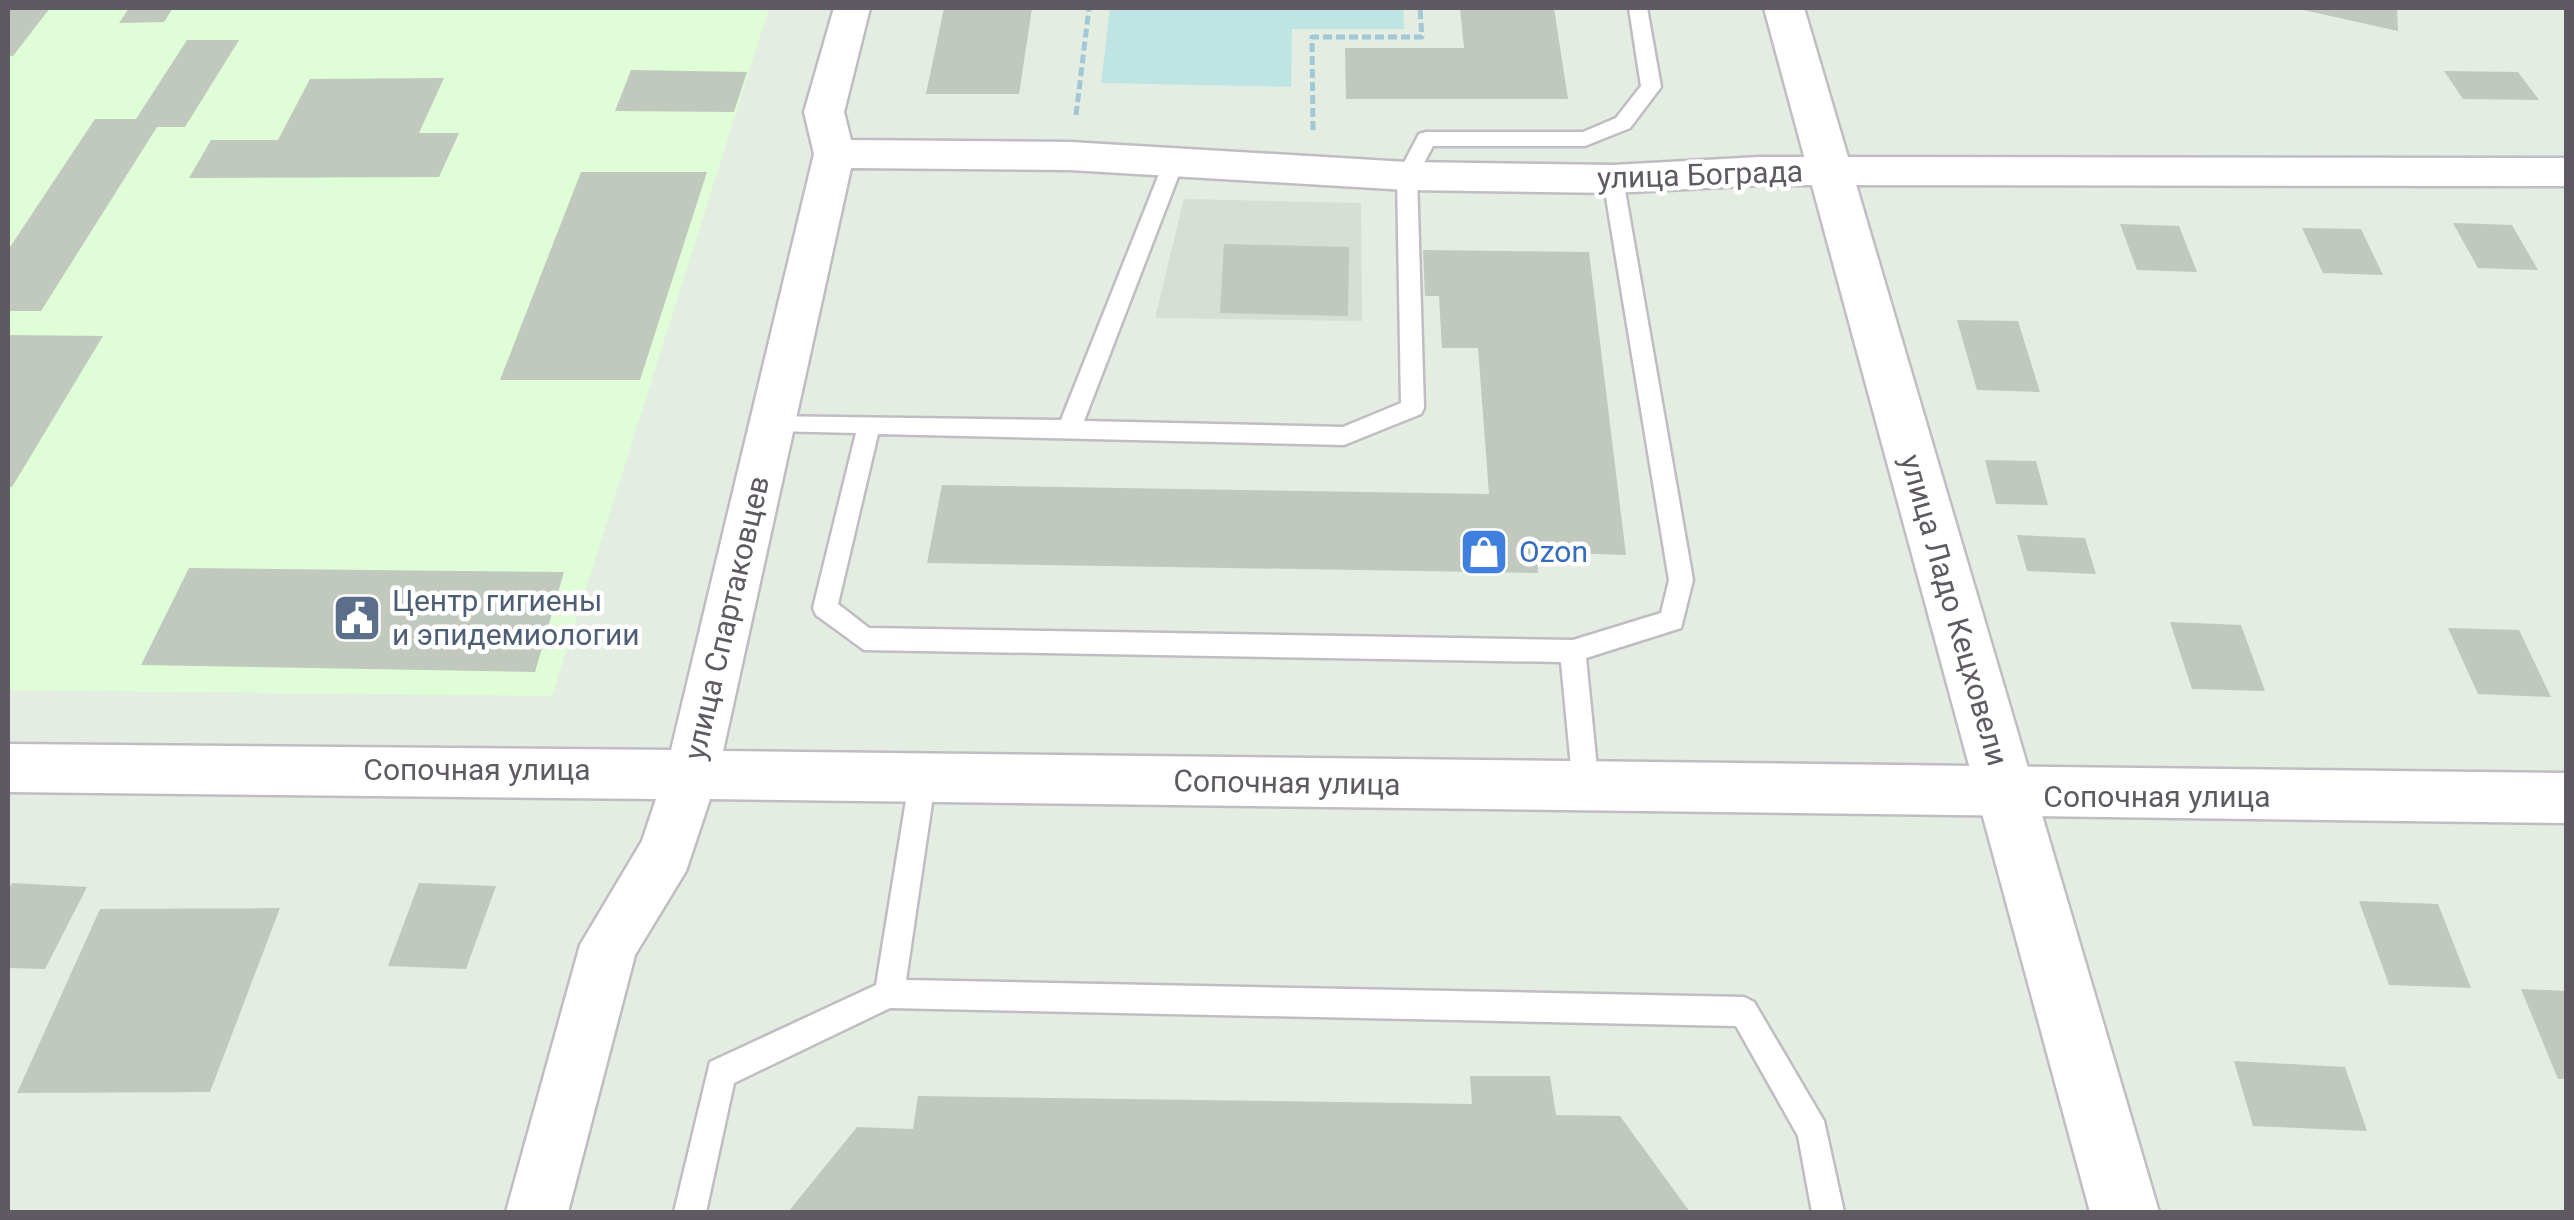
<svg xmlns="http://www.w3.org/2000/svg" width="2574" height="1220" viewBox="0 0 2574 1220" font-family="Roboto,sans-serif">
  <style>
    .commercial { fill: #dffdd7 }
    .education { fill: #d5dfd3 }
    .green { fill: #bfe4e4 }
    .building { fill: #c1c8be }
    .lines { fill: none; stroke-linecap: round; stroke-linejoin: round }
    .service-casing { stroke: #c1bcc3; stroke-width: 5 }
    .minor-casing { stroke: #c1bcc3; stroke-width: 5 }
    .secondary-casing { stroke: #c2bdc5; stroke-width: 5 }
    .path { stroke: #a2c8d6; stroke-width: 5; stroke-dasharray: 9 4; stroke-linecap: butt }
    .service { fill: #fff; fill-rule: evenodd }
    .minor { fill: #fff; fill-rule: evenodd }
    .secondary { fill: #fff; fill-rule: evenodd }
    .labels { text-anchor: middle; stroke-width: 9; stroke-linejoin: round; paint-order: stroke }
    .street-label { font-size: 30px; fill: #5f5a62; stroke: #fff }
    .shop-label { font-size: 30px; fill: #366cbe; stroke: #fff; text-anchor: start }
    .service-label { font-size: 30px; fill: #4e5e75; stroke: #fff; text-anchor: start }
  </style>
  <rect width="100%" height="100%" fill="#e4ede2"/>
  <path class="commercial" d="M8,8H769L552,696L8,690Z"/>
  <path class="education" d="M1184,199L1361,203L1362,321L1155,318Z"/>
  <path class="green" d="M1110,8H1403L1404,29H1292L1291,87L1101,83Z"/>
  <path class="building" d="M8,8H50L13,56H8Z
    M129,8H173L164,22L119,23Z
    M944,8H1032L1019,94H926Z
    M1460,8H1554L1568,99H1346L1345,48H1464Z
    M2300,8H2397L2398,31L2299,9Z
    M187,40H239L185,127H157L41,311H8V250L95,119H136Z
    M631,70L747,72L734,112L615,111Z
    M2444,71L2518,72L2539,100L2463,99Z
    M444,78L419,133H459L439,177L189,178L211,140H278L310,79Z
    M581,172H707L640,380H500Z
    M2453,223L2512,225L2538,270L2478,268Z
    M2120,224L2179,226L2197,272L2137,270Z
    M2302,228L2361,229L2383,275L2323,273Z
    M1224,244L1349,247L1348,316L1220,313Z
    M1423,250L1589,252L1626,555L1537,552L1538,573L927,563L942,485L1489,494L1478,348H1442L1439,296H1425Z
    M1957,320L2018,321L2040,392L1977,390Z
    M8,335L103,336L12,487H8Z
    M1985,460L2036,461L2048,505L1996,504Z
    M2017,535L2085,538L2096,574L2027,571Z
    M189,568L564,572L535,672L141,665Z
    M2170,622L2241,625L2265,691L2192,689Z
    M2448,628L2519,630L2551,697L2478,694Z
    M12,883L87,887L45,969L8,968V891Z
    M419,883L496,886L466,969L388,966Z
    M2359,901L2438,904L2471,988L2389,985Z
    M280,908L210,1092L17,1093L100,909Z
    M2521,989L2566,991V1079H2558Z
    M2234,1061L2345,1067L2367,1131L2253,1126Z
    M1470,1076H1550L1556,1115L1620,1116L1690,1212H788L857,1127L913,1129L918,1096L1472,1104Z"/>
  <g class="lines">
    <g class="service-casing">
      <path id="service" d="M1629,8H1647L1661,87L1630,128L1585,146H1433L1417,176L1424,408L1421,414L1344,445L878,434L838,604L869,628L1573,640L1661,613L1669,580L1603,179L1613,172L1623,179L1693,580L1681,628L1586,658L1599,788L1596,797L1586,800L1576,797L1573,788L1561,662L864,650L816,615L813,608L856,433L772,431L764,428L761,422L764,416L1061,420L1163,164L1173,157L1183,164L1084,421L1343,427L1401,403L1397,176L1419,134L1426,132H1583L1616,118L1641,86Z
        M923,764L932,767L936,776L906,980L1744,997L1754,1002L1824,1121L1844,1212H1812L1798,1136L1736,1026L890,1008L734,1083L706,1212H674L710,1062L876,985L910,776L914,767Z"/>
    </g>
    <g class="minor-casing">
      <path id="minor" d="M834,8H870L844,112L851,140L1070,142L1407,162L1613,165L1760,157L2566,158V186L1760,185L1613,193L1407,190L1070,170L851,168L723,751L2566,773V823L710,799L686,871L635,955L568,1212H506L580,945L642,841L656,799L8,792V744L671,750L814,154L804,112Z"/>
    </g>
    <g class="secondary-casing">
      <path id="secondary" d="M1764,8H1804L2159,1212H2090Z"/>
    </g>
    <path class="path" d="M1076,115L1089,8
      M1313,130L1312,37H1422L1420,8"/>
    <use href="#service" class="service"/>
    <use href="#minor" class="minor"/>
    <use href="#secondary" class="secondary"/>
  </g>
  <defs>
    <g id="shop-square" transform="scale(2.5)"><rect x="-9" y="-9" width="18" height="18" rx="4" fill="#3f7fe0" stroke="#fff"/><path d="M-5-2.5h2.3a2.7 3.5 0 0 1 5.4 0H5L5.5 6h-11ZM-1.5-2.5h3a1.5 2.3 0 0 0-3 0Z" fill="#fff"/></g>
    <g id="civic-square" transform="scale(2.5)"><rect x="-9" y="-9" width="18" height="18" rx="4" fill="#5c6f8a" stroke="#fff"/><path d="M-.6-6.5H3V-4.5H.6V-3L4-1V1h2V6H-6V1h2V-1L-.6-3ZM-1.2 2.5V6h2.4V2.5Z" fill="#fff"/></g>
  </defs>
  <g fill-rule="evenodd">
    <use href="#shop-square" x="1484" y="552"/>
    <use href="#civic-square" x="357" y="618"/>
  </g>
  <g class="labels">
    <g class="street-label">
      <text transform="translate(1700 175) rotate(-2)" y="10">улица Бограда</text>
      <text transform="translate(1954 610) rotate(74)" y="10">улица Ладо Кецховели</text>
      <text transform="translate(727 618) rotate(-77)" y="10">улица Спартаковцев</text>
      <text x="477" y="780">Сопочная улица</text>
      <text transform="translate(1287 783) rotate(1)" y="10">Сопочная улица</text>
      <text x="2157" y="807">Сопочная улица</text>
    </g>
    <g class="shop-label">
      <text x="1519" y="562">Ozon</text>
    </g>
    <g class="service-label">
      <text x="392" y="611">Центр гигиены<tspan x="392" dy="34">и эпидемиологии</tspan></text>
    </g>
  </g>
  <rect width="2574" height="1220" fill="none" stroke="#5f5a62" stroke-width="20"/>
</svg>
